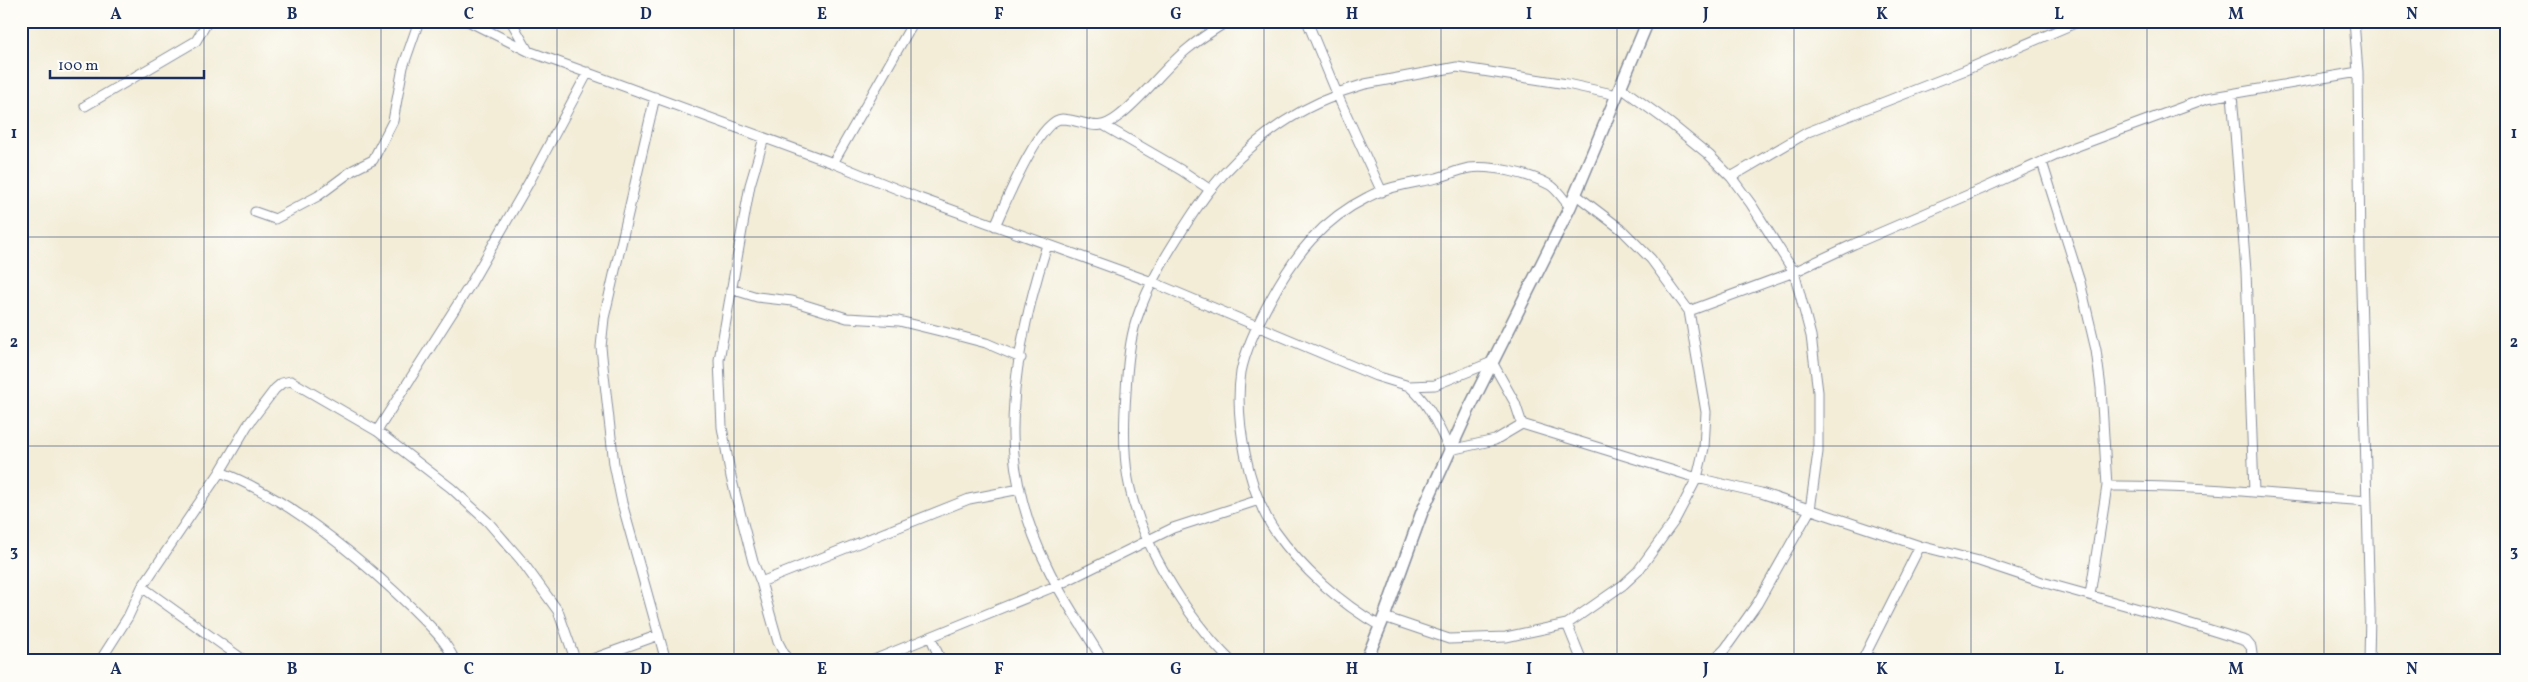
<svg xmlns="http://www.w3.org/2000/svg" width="2528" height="682" viewBox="0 0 2528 682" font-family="Vollkorn,serif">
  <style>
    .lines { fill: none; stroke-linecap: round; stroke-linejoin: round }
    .minor-casing { stroke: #878e9b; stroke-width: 11 }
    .tertiary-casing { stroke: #878e9b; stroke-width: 14 }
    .minor { stroke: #fff; stroke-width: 9 }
    .tertiary { stroke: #fff; stroke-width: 11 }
    .grid { fill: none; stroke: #1b2f5e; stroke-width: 1; stroke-opacity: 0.55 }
    .neatline { fill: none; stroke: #1b2f5e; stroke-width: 2 }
    .grid-label { font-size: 16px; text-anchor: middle; font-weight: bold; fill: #1b2f5e }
  </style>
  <rect width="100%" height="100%" fill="#fdfcf7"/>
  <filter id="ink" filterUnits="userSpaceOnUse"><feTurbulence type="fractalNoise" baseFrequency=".02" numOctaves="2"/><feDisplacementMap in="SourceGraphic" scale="10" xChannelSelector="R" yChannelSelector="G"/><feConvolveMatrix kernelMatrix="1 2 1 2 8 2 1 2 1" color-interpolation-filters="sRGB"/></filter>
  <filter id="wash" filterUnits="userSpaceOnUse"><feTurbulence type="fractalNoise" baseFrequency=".0096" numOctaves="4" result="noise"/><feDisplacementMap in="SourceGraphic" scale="20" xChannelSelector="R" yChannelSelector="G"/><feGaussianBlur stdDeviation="1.12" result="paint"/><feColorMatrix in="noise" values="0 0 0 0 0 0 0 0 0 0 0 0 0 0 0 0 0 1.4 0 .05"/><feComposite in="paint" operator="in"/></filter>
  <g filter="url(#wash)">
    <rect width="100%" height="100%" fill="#f3edd8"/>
  </g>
  <g filter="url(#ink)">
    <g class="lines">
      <g class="minor-casing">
        <path id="minor" d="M468,21L528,51L833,163L919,198L1152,282L1376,376L1409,386L1435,385L1492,362L1515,403L1522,424L1697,478L1761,493L1920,546L1979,561L2042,582L2175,619L2246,641L2251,647L2253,661
          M511,21L528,51
          M1307,21L1341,103L1382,192
          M2354,21L2358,72L2360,255L2370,612L2369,661
          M1620,87L1671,124L1709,155L1731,177L1751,204L1794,272L1811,336L1818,392V452L1810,510L1757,604L1725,649L1713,661
          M1337,93L1365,84L1457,67L1567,84L1617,95
          M2232,94L2246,271L2254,492
          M655,97L604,318L601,347L603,366L614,464L622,503L666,661
          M85,106L196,41L208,21
          M1105,126L1181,170L1209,189
          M764,138L750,185L719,360L722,427L731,477L753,562L761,582L778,642L788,661
          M2042,162L2080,282L2096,350L2101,388L2107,486L2090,595
          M833,163L914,21
          M1731,177L1808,132L1963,71L2080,21
          M255,212L275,219L318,196L353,170L373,160L393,121L403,67L419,21
          M995,226C1004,206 1039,119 1062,119C1087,120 1095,135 1119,116C1145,96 1164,67 1190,47C1202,37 1215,29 1228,21
          M1047,245C1028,305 1012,371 1013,435C1013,477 1028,529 1047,566C1062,599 1085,630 1103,661
          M731,289L757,297L792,301L847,318L899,321L944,332L986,343L1021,358
          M1689,311L1794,272L1854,244L1982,189L2072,148L2207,98L2358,72
          M1409,386C1432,407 1436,423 1450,450L1495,440L1522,424
          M377,431L470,285L528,184L588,72
          M220,472C287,497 360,558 412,608C428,624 445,639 455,661
          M2107,486C2194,485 2281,495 2367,501
          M761,582L969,499L1020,489
          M142,587L245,661
          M1384,617L1449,639L1506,637L1567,624L1623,585L1638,571L1675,520L1697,478L1704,448L1706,412L1689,311L1651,259L1621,229L1575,194
          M1567,624L1582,661
          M1380,626C1340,603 1302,569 1275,531C1248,492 1234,418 1241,372C1246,347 1259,321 1271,299C1295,254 1322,220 1368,197C1388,186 1415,183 1437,178C1447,175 1459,170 1469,168C1492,165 1530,174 1550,185C1557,189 1564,200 1570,207
          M931,638L941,661
          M1865,656L1882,661
          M100,661L128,617L142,587L220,472L247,426L275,389L282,383L291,381L377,431L451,488L488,522L521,560L558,611L574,656L578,661
          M587,661L659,635
          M871,661L1058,585L1173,528L1259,500
          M1231,661C1186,617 1139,541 1128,479C1123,451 1124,420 1126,392C1127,370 1129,343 1136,321C1149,281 1171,247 1194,212C1227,162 1280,115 1338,95
          M1862,661L1920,546"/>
      </g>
      <g class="tertiary-casing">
        <path id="tertiary" d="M1366,661L1384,617L1422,512L1468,411L1570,207L1648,21"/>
      </g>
      <use href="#minor" class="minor"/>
      <use href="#tertiary" class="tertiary"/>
    </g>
  </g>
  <path class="grid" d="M204,21V661M381,21V661M557,21V661M734,21V661M911,21V661M1087,21V661M1264,21V661M1441,21V661M1617,21V661M1794,21V661M1971,21V661M2147,21V661M2324,21V661M21,237H2507M21,446H2507"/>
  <rect width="2528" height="682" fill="none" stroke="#fdfcf7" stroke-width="55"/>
  <path d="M50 70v8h154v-8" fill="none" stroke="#1b2f5e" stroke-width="2.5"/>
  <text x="58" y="70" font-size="15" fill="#1b2f5e" stroke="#fdfcf7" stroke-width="4" paint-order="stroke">100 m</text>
  <rect x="28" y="28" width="2472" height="626" class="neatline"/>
  <g class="grid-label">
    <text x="116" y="19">A</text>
    <text x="292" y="19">B</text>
    <text x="469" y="19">C</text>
    <text x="646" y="19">D</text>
    <text x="822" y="19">E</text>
    <text x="999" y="19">F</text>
    <text x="1176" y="19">G</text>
    <text x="1352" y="19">H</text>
    <text x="1529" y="19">I</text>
    <text x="1706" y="19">J</text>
    <text x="1882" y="19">K</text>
    <text x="2059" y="19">L</text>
    <text x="2236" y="19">M</text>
    <text x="2412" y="19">N</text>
    <text x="14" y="138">1</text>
    <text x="2514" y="138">1</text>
    <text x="14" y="347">2</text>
    <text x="2514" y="347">2</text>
    <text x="14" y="556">3</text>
    <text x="2514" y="556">3</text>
    <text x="116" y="674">A</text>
    <text x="292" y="674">B</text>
    <text x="469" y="674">C</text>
    <text x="646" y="674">D</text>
    <text x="822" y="674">E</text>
    <text x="999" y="674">F</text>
    <text x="1176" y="674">G</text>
    <text x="1352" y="674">H</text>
    <text x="1529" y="674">I</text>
    <text x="1706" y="674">J</text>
    <text x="1882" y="674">K</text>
    <text x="2059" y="674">L</text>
    <text x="2236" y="674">M</text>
    <text x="2412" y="674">N</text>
  </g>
</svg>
